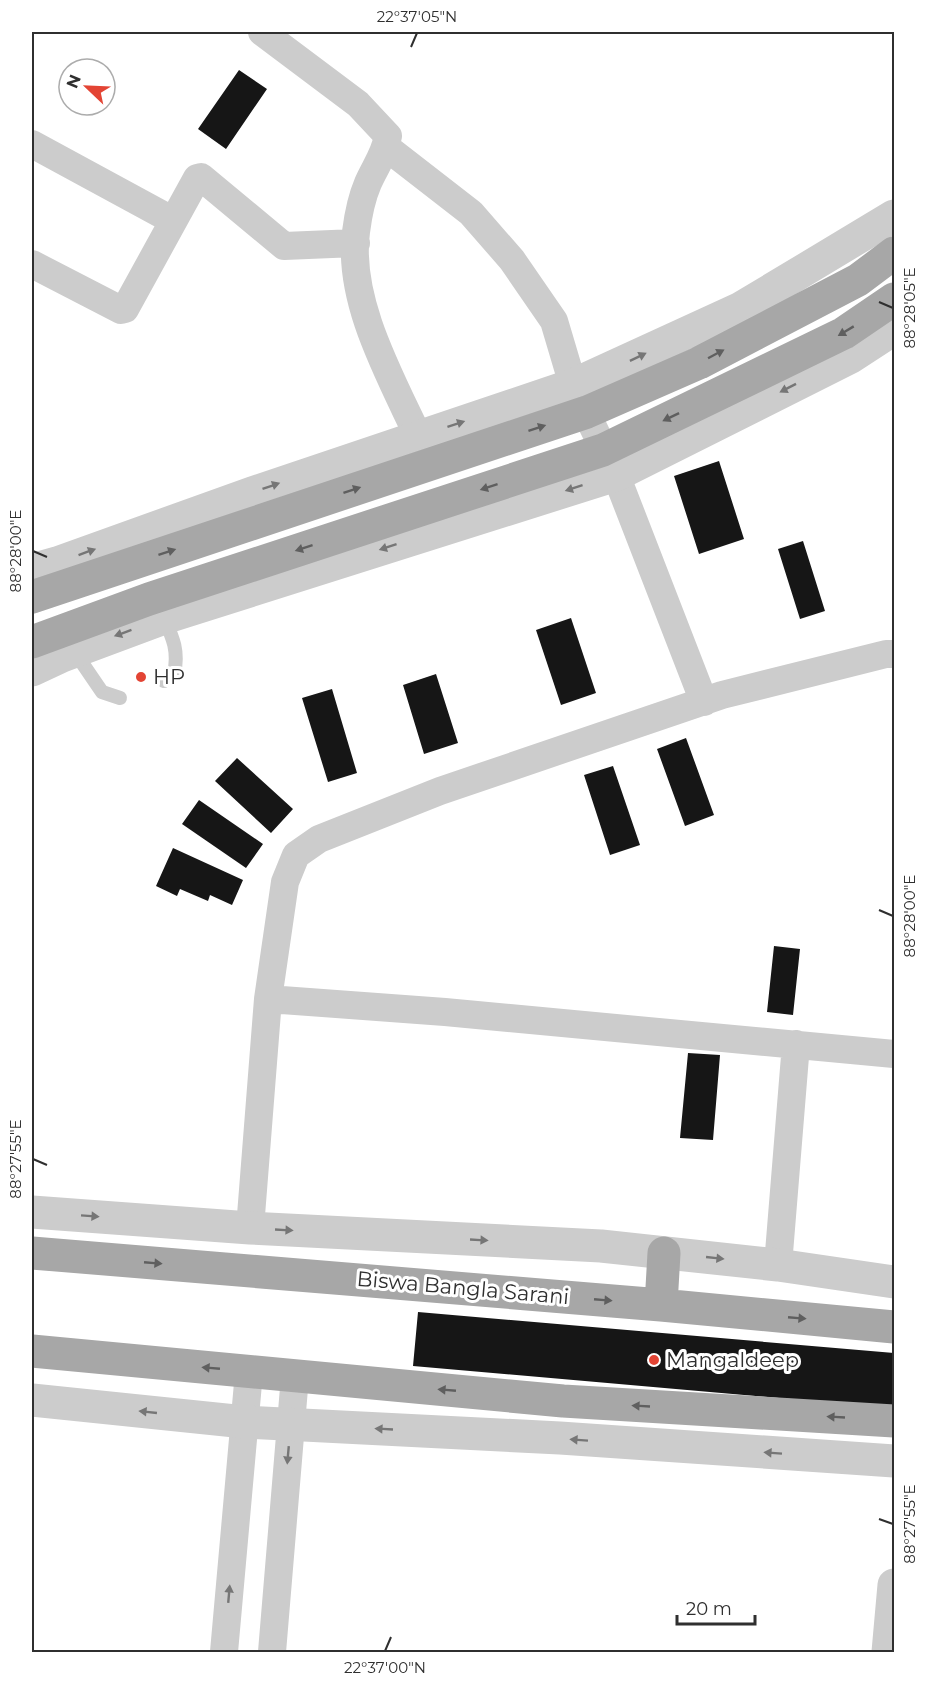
<svg xmlns="http://www.w3.org/2000/svg" width="926" height="1684" viewBox="0 0 926 1684" font-family="Montserrat,sans-serif">
  <style>
    .building { fill: #161616 }
    .lines { fill: none; stroke-linecap: round; stroke-linejoin: round }
    .service { stroke: #ccc; stroke-width: 14 }
    .minor { stroke: #ccc; stroke-width: 28 }
    .tertiary { stroke: #ccc; stroke-width: 33 }
    .primary { stroke: #a7a7a7; stroke-width: 33 }
    .oneway { fill: #5f5f5f }
    .oneway2 { fill: #767676 }
    .ticks { fill: none; stroke: #2f2f2f; stroke-width: 2 }
    .poi-dot { fill: #e34434; stroke: #fff; stroke-width: 2 }
    .labels { text-anchor: middle; stroke-width: 6; stroke-linejoin: round; paint-order: stroke }
    .poi-label { font-size: 21px; fill: #2f2f2f; stroke: #fff; text-anchor: start }
    .street-label { font-size: 21px; fill: #2f2f2f; stroke: #fff }
    .neatline { fill: none; stroke: #2f2f2f; stroke-width: 2 }
    .ticks-label { font-size: 15px; text-anchor: middle; fill: #2f2f2f }
  </style>
  <rect width="100%" height="100%" fill="#fff"/>
  <path class="building" d="M239,70L267,89L226,149L198,129Z
    M719,461L744,539L699,554L674,476Z
    M803,541L825,611L800,619L778,549Z
    M571,618L596,693L561,705L536,630Z
    M436,674L458,743L424,754L403,685Z
    M332,689L357,773L328,782L302,698Z
    M686,738L714,815L685,826L657,749Z
    M237,758L293,809L271,833L215,781Z
    M613,766L640,845L610,855L584,775Z
    M199,800L263,844L246,868L182,824Z
    M173,848L243,880L232,905L210,895L208,901L180,889L177,896L156,886Z
    M774,946L800,949L793,1015L767,1012Z
    M688,1053L720,1055L713,1140L680,1138Z
    M418,1312L894,1353V1408L413,1366Z"/>
  <g class="lines">
    <path class="service" d="M164,618C173,638 179,651 174,674L164,681
      M74,651L102,692L120,698"/>
    <path class="minor" d="M262,32L358,104L388,136C385,154 375,167 368,183C362,197 358,216 356,232C347,300 390,376 418,436
      M32,144L172,220
      M386,147L471,213L512,260L554,321L573,385L616,475L704,702
      M32,264L121,310L125,309L197,178L201,177L284,246L356,243
      M268,999L445,1012L894,1054
      M250,1228L268,999L285,882L296,855L319,839L440,791L722,695L886,654H894
      M778,1265L796,1044
      M224,1652L249,1372
      M272,1652L295,1376"/>
    <path class="tertiary" d="M32,570L57,563L252,493L573,385L741,308L894,216
      M32,670L62,656L164,618L616,475L851,357L894,329
      M32,1212L250,1228L601,1246L778,1265L894,1282
      M32,1400L245,1422L560,1438L894,1461
      M888,1652L894,1585"/>
    <path class="primary" d="M32,597L587,412L699,363L858,280L894,253
      M32,642L149,599L603,450L844,333L894,299
      M32,1253L661,1305L894,1327
      M661,1305L664,1253
      M32,1351L563,1401L894,1421"/>
  </g>
  <defs><path id="oneway-solid" d="M-6-.8H1V-3.2L6.5 0L1 3.2V.8H-6Z" transform="scale(1.5)"/></defs>
  <g class="oneway">
    <use href="#oneway-solid" transform="translate(846 331) rotate(149)"/>
    <use href="#oneway-solid" transform="translate(716 354) rotate(-28)"/>
    <use href="#oneway-solid" transform="translate(671 417) rotate(154)"/>
    <use href="#oneway-solid" transform="translate(537 428) rotate(-18)"/>
    <use href="#oneway-solid" transform="translate(489 487) rotate(162)"/>
    <use href="#oneway-solid" transform="translate(352 490) rotate(-18)"/>
    <use href="#oneway-solid" transform="translate(304 548) rotate(162)"/>
    <use href="#oneway-solid" transform="translate(167 552) rotate(-18)"/>
    <use href="#oneway-solid" transform="translate(153 1263) rotate(5)"/>
    <use href="#oneway-solid" transform="translate(603 1300) rotate(5)"/>
    <use href="#oneway-solid" transform="translate(797 1318) rotate(5)"/>
    <use href="#oneway-solid" transform="translate(211 1368) rotate(-175)"/>
    <use href="#oneway-solid" transform="translate(447 1390) rotate(-175)"/>
    <use href="#oneway-solid" transform="translate(641 1406) rotate(-177)"/>
    <use href="#oneway-solid" transform="translate(836 1417) rotate(-177)"/>
  </g>
  <g class="oneway2">
    <use href="#oneway-solid" transform="translate(638 357) rotate(-26)"/>
    <use href="#oneway-solid" transform="translate(788 388) rotate(153)"/>
    <use href="#oneway-solid" transform="translate(456 424) rotate(-18)"/>
    <use href="#oneway-solid" transform="translate(271 486) rotate(-19)"/>
    <use href="#oneway-solid" transform="translate(574 488) rotate(162)"/>
    <use href="#oneway-solid" transform="translate(388 547) rotate(162)"/>
    <use href="#oneway-solid" transform="translate(87 552) rotate(-20)"/>
    <use href="#oneway-solid" transform="translate(123 633) rotate(160)"/>
    <use href="#oneway-solid" transform="translate(90 1216) rotate(4)"/>
    <use href="#oneway-solid" transform="translate(284 1230) rotate(3)"/>
    <use href="#oneway-solid" transform="translate(479 1240) rotate(3)"/>
    <use href="#oneway-solid" transform="translate(715 1258) rotate(6)"/>
    <use href="#oneway-solid" transform="translate(148 1412) rotate(-174)"/>
    <use href="#oneway-solid" transform="translate(384 1429) rotate(-177)"/>
    <use href="#oneway-solid" transform="translate(579 1440) rotate(-176)"/>
    <use href="#oneway-solid" transform="translate(773 1453) rotate(-176)"/>
    <use href="#oneway-solid" transform="translate(288 1455) rotate(95)"/>
    <use href="#oneway-solid" transform="translate(229 1594) rotate(-85)"/>
  </g>
  <path class="ticks" d="M411,47L417,33M879,302L893,308M33,551L47,557M879,910L893,916M33,1159L47,1165M879,1519L893,1524M385,1651L391,1637"/>
  <g class="poi-dot">
    <circle cx="141" cy="677" r="6"/>
    <circle cx="654" cy="1360" r="6"/>
  </g>
  <g class="labels">
    <g class="poi-label">
      <text x="153" y="684">HP</text>
      <text x="666" y="1367">Mangaldeep</text>
    </g>
    <g class="street-label">
      <text transform="translate(463 1288) rotate(5)" y="7">Biswa Bangla Sarani</text>
    </g>
  </g>
  <rect width="926" height="1684" fill="none" stroke="#ffffff" stroke-width="66"/>
  <g transform="translate(87 87) rotate(293)"><circle r="28" fill="#ffffff" stroke="#acacac" stroke-width="1.5"/>
  <path d="M0-4.5L10 22L0 15L-10 22Z" fill="#e34434"/>
  <text y="-9" font-size="16" font-weight="bold" text-anchor="middle" fill="#2f2f2f">N</text>
  </g>
  <path d="M677 1615v9h78v-9" fill="none" stroke="#2f2f2f" stroke-width="3"/>
  <text x="686" y="1615" font-size="18" fill="#2f2f2f" stroke="#ffffff" stroke-width="4.5" paint-order="stroke">20 m</text>
  <rect x="33" y="33" width="860" height="1618" class="neatline"/>
  <g class="ticks-label">
    <text x="417" y="22">22°37'05"N</text>
    <text transform="translate(910 308) rotate(-90)" y="5">88°28'05"E</text>
    <text transform="translate(16 551) rotate(-90)" y="5">88°28'00"E</text>
    <text transform="translate(910 916) rotate(-90)" y="5">88°28'00"E</text>
    <text transform="translate(16 1159) rotate(-90)" y="5">88°27'55"E</text>
    <text transform="translate(910 1524) rotate(-90)" y="5">88°27'55"E</text>
    <text x="385" y="1673">22°37'00"N</text>
  </g>
</svg>
